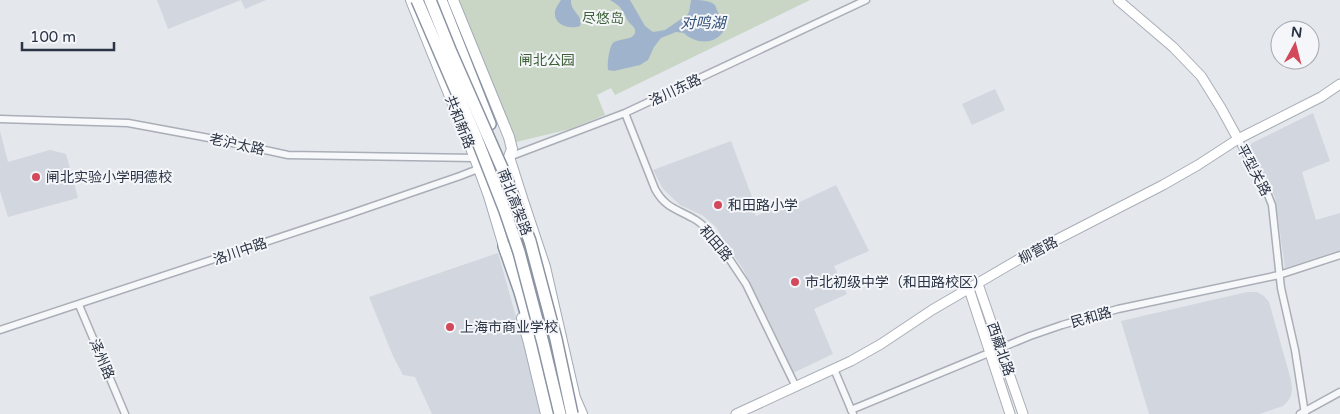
<svg xmlns="http://www.w3.org/2000/svg" width="1340" height="414" viewBox="0 0 1340 414" font-family="'Varela Round','Noto Sans SC',sans-serif">
  <style>
    .built { fill: #d2d6de }
    .green { fill: #c9d6c5 }
    .water { fill: #9fb4cc }
    .lines { fill: none; stroke-linecap: round; stroke-linejoin: round }
    .street-casing { stroke: #a9aeb7; stroke-width: 9 }
    .secondary-casing { stroke: #a9aeb7; stroke-width: 11 }
    .primary-casing { stroke: #a3abb8; stroke-width: 12 }
    .highway-casing { stroke: #8b94a3; stroke-width: 14 }
    .street { stroke: #f7f8fa; stroke-width: 6 }
    .secondary { stroke: #fff; stroke-width: 9 }
    .primary { stroke: #fff; stroke-width: 10 }
    .highway { stroke: #fff; stroke-width: 11 }
    .highway-bridge-casing { stroke: #8b94a3; stroke-width: 14; stroke-linecap: butt }
    .highway-bridge { stroke: #fff; stroke-width: 11 }
    .poi-dot { fill: #d1495b; stroke: #f4f6f9; stroke-width: 2 }
    .labels { text-anchor: middle; stroke-width: 4; stroke-linejoin: round; paint-order: stroke }
    .park-label { font-size: 14px; fill: #3f6138; stroke: #f4f6f9 }
    .street-label { font-size: 14px; fill: #2b3445; stroke: #f4f6f9 }
    .poi-label { font-size: 14px; fill: #2b3445; stroke: #f4f6f9; text-anchor: start }
    .water-label { font-size: 15px; font-style: italic; fill: #34527a; stroke: #f4f6f9 }
  </style>
  <rect width="100%" height="100%" fill="#e4e7ec"/>
  <path class="built" d="M157,0H266L245,9L241,0L168,29Z
    M995,89L1005,110L972,125L962,104Z
    M1313,113L1330,161L1302,172L1316,220L1340,213V250L1285,268L1275,197L1250,154L1249,148L1252,143Z
    M0,131L8,162L50,150L66,154L78,198L8,217L0,191Z
    M731,141L755,205L754,211L756,216L770,210L774,214L836,185L869,251L834,266L847,294L814,309L833,354L793,373L743,269L728,247L716,227L702,215L680,205L663,189L653,170Z
    M498,253L531,370L540,414H432L415,377L403,375L393,356L369,297Z
    M1247,292H1257L1264,296L1269,302L1291,380L1292,390L1291,396L1288,401L1283,406L1260,414H1149L1121,321Z"/>
  <path class="green" d="M457,0H810L615,95L611,88L597,95L605,115L570,129L516,142Z"/>
  <path class="water" d="M561,0H571C570,12 584,15 580,26C570,30 553,25 555,11C556,7 559,3 561,0Z
    M610,0H630L645,26L653,32L665,30L687,15L689,12L691,0C700,0 709,0 715,5L723,25V32C714,45 695,44 684,33L676,32L661,38L654,47L648,60L640,65L614,71L608,70C607,64 609,47 613,43C617,38 637,41 635,30C635,27 630,24 628,21C626,18 625,14 622,10C620,6 615,3 610,0Z"/>
  <g class="lines">
    <g class="street-casing">
      <path id="street" d="M625,113L655,189C666,209 678,209 696,220C704,225 710,232 716,239L746,284L796,387
        M0,119L128,123L209,138L288,155L475,158
        M1238,139L1266,190L1272,205L1281,288L1295,350L1305,414
        M79,305L125,414
        M0,330L347,215L460,176L509,157L625,113L866,0
        M834,369L853,414
        M851,410L1030,336L1062,325L1118,309L1279,275L1340,255
        M1300,414L1340,392"/>
    </g>
    <g class="secondary-casing">
      <path id="secondary" d="M1118,0L1173,47L1201,76L1221,108L1238,139
        M978,284L1023,414
        M969,289L1010,414
        M736,414L851,361L881,344L932,310L1021,258L1163,185L1198,165L1238,139L1321,97L1340,84"/>
    </g>
    <g class="primary-casing">
      <path id="primary" d="M411,0L475,158L489,196L506,253
        M453,0L509,137L512,149L509,157L523,201L545,267L575,398L582,414
        M522,318L529,343L546,414"/>
    </g>
    <g class="highway-casing">
      <path id="highway" d="M441,0L490,124
        M504,246L520,292L535,344L552,414"/>
    </g>
    <use href="#street" class="street"/>
    <use href="#secondary" class="secondary"/>
    <use href="#primary" class="primary"/>
    <use href="#highway" class="highway"/>
    <g class="highway-bridge-casing">
      <path id="highway-bridge" d="M417,0L476,137L505,211L519,252L543,343L560,414
        M430,0L451,52L506,177L530,241L556,339L572,414"/>
    </g>
    <use href="#highway-bridge" class="highway-bridge"/>
  </g>
  <g class="poi-dot">
    <circle cx="36" cy="177" r="5"/>
    <circle cx="718" cy="205" r="5"/>
    <circle cx="795" cy="282" r="5"/>
    <circle cx="450" cy="327" r="5"/>
  </g>
  <g class="labels">
    <g class="park-label">
      <text x="603" y="23">尽悠岛</text>
      <text x="547" y="65">闸北公园</text>
    </g>
    <g class="street-label">
      <text transform="translate(675 90) rotate(-25)" y="5">洛川东路</text>
      <text transform="translate(460 122) rotate(68)" y="5">共和新路</text>
      <text transform="translate(237 144) rotate(12)" y="5">老沪太路</text>
      <text transform="translate(1254 170) rotate(62)" y="5">平型关路</text>
      <text transform="translate(515 202) rotate(69)" y="5">南北高架路</text>
      <text transform="translate(716 243) rotate(50)" y="5">和田路</text>
      <text transform="translate(1038 250) rotate(-28)" y="5">柳营路</text>
      <text transform="translate(240 251) rotate(-19)" y="5">洛川中路</text>
      <text transform="translate(1091 317) rotate(-16)" y="5">民和路</text>
      <text transform="translate(1001 349) rotate(71)" y="5">西藏北路</text>
      <text transform="translate(102 359) rotate(67)" y="5">泽州路</text>
    </g>
    <g class="poi-label">
      <text x="46" y="182">闸北实验小学明德校</text>
      <text x="728" y="210">和田路小学</text>
      <text x="805" y="287">市北初级中学（和田路校区）</text>
      <text x="460" y="332">上海市商业学校</text>
    </g>
    <g class="water-label">
      <text x="703" y="28">对鸣湖</text>
    </g>
  </g>
  <g transform="translate(1295 45) rotate(7)"><circle r="24" fill="#f4f6f9" stroke="#a4a8b1"/>
  <path d="M0-4L9 19L0 12L-9 19Z" fill="#d1495b"/>
  <text y="-8" font-size="14" font-weight="bold" text-anchor="middle" fill="#2b3445">N</text>
  </g>
  <path d="M22 42v8h92v-8" fill="none" stroke="#2b3445" stroke-width="2.5"/>
  <text x="30" y="42" font-size="15" fill="#2b3445" stroke="#f4f6f9" stroke-width="4" paint-order="stroke">100 m</text>
</svg>
